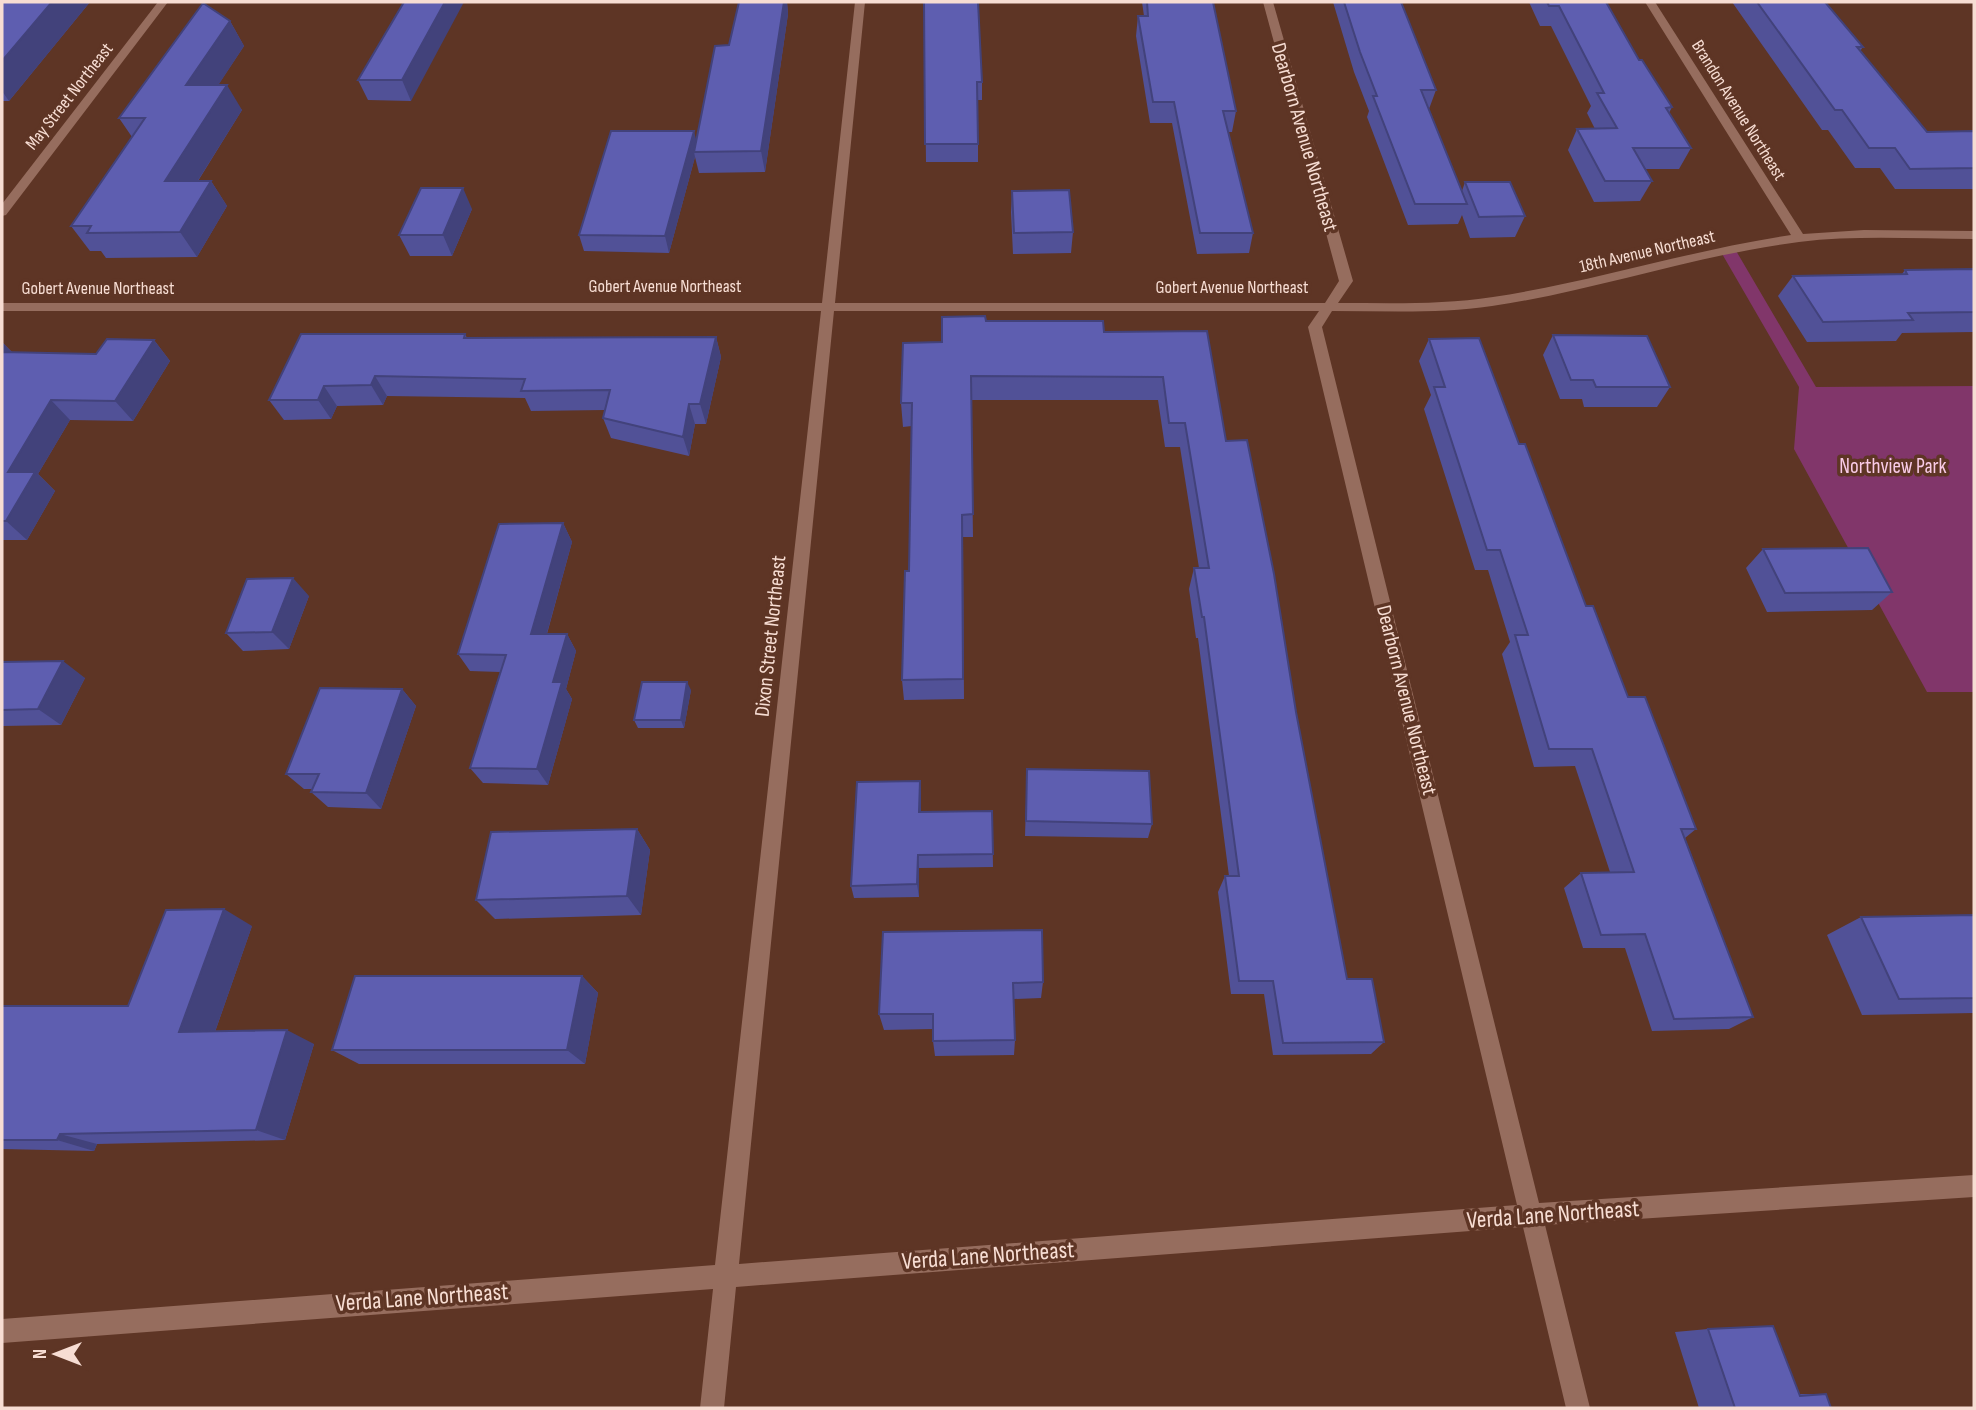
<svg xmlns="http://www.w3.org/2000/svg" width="1976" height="1410" viewBox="0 0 1976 1410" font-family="'Sofia Sans Condensed',sans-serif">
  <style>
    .green { fill: #81366a }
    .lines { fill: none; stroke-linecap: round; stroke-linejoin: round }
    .minor { fill: #966d5e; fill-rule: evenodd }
    .wall { fill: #515197 }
    .shaded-wall { fill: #42427b }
    .building { fill: #5e5eb0; stroke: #42427b; stroke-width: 2 }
    .labels { text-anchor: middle; stroke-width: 7; stroke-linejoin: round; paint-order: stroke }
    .far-street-label { font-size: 18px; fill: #f7ddd3; stroke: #5e3525 }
    .street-label { font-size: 21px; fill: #f7ddd3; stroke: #5e3525 }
    .park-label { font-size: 21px; fill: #f9cbe7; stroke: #5e3525 }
    .near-street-label { font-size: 24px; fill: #f7ddd3; stroke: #5e3525 }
  </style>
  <rect width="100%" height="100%" fill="#5e3525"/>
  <path class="green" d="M1735,249L1816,387L1974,386V692H1927L1794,449L1799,387L1721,252Z"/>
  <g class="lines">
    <path class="minor" d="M158,2H168L6,215L2,216V204Z
      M855,2H865L835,303H1325L1339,281L1263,2H1273L1353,281L1338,303C1390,303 1442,305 1493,297C1593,282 1690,250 1791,235L1645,2H1655L1803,234L1864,230L1974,231V239C1916,239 1857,235 1799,242C1695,255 1595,291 1492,306C1439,314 1386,311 1332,311L1322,327L1539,1203L1974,1175V1197L1545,1225L1590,1408H1566L1523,1227L736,1287L724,1408H700L713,1289L2,1343V1319L715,1265L821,311H2V303H822ZM834,311H1319L1308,327L1517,1205L739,1264Z"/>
  </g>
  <path class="wall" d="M2,2H90L9,101H2Z
    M404,2L411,101L368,100L358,80Z
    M739,2H787L788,14L765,172L699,173L695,157L669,253L584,251L579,235L696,140L729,45Z
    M924,2L982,82V100H978V162H926Z
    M1142,2H1213L1236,111L1232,132H1228L1253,233L1249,253L1197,254L1172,123H1150L1136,36L1138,16H1144Z
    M1333,2H1401L1436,90L1429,109L1462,191L1465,182L1525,216L1515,237L1470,238L1462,215L1458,224L1408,225L1367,117L1369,111L1354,72Z
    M1529,2H1606L1639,60L1672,107L1669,113L1691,148L1679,169H1645L1652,181L1640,201L1594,202L1568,150L1577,129H1595L1587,113L1591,106L1551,26H1540Z
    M1732,2H1825L1863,47L1860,51L1927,132L1974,131V189H1895L1880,168H1855L1828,130H1822Z
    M230,21L244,46L218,85L242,110L198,181H211L227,206L197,257L106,258L101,251H90L71,226L132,137L119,118Z
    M1012,191L1073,232L1071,253L1013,254L1011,212Z
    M472,209L452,256H410L399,235Z
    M1974,269V332L1902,333L1896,341L1807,342L1778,296L1793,276L1902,274L1905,270Z
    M986,321L1104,332L1207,331L1226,441L1296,712L1347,979L1384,1042L1371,1054L1273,1055L1264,994H1231L1218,892L1225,876H1229L1198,638H1196L1189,589L1194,568H1199L1180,447H1165L1158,400H971L973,537H963L964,699L904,700L902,680L909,571L912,426L903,427L901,403L942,342Z
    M465,334L467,338L716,337L721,357L706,424H695L689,456L611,438L603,418L605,410L531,411L525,398L387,396L383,405L337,406L331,419L284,420L269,400Z
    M1553,335L1670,387L1657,407H1584L1582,399H1560L1543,355Z
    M1429,339L1519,444L1586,606L1628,697L1696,829L1685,838L1753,1017L1729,1029L1652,1031L1625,948H1583L1564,888L1581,873L1610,872L1575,766L1534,767L1502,654L1510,642L1488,570H1475L1424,409L1431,395L1419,361Z
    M154,340L170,361L133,421L70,420L38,474L55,491L27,540H2V342L12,352L96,354Z
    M563,523L572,542L547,634H567L576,651L566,689L572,699L548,785L483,783L470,768L500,672L470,671L458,654Z
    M1763,549L1892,592L1872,610L1767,612L1746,568Z
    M309,596L289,649L243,651L226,633Z
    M2,662L85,678L61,725L2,726Z
    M402,689L416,706L381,809L328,807L311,792L312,789H304L286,774Z
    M691,690L684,728H638L634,720Z
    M1027,769L1152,824L1148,838L1025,836Z
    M920,781L921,796V812L992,811L993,867L919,868V897L854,898L851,886Z
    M637,829L650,850L641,915L495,919L476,900Z
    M1974,915V1013L1862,1015L1827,935L1861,917Z
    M252,926L215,1032L314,1044L285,1140L97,1144L94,1151L2,1149V1006H128Z
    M883,932L1043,982L1041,998L1014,999L1015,1040L1014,1055L935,1056L933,1041V1029L884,1030L879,1014Z
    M582,976L598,993L585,1064H359L332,1050Z
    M1708,1329L1799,1394H1826L1831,1408H1699L1675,1332Z"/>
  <path class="shaded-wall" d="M52,2H90L9,101L2,91V61Z
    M445,2H464L411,101L402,80Z
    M784,2H787L788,14L765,172L761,151Z
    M230,21L244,46L202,110L186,85Z
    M227,85L242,110L182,206L165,181Z
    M694,131L698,147L694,152L695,157L669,253L665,236Z
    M211,181L227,206L197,257L180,232Z
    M463,188L472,209L452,256L443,235Z
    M716,337L721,357L706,424L700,404Z
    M154,340L170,361L133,421L115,401Z
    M2,342L21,362L2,358Z
    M375,376L387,396L383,405L371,385Z
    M324,386L337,406L331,419L318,400Z
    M51,400L70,420L38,474L55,491L27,540L6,521L8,472Z
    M689,404L695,424L689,456L683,437Z
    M563,523L572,542L542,651L531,634Z
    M293,578L309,596L289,649L272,632Z
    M567,634L576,651L566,689L572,699L548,785L537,769L553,682Z
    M63,661L85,678L61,725L38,709Z
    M687,682L691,690L684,728L681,720Z
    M402,689L416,706L381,809L366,793Z
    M920,781L921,796V826L919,812Z
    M637,829L650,850L641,915L627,896Z
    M918,855L919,868V897L917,884Z
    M224,909L252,926L210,1046L179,1032Z
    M582,976L598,993L585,1064L567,1050Z
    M287,1030L314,1044L285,1140L256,1130Z
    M60,1134L97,1144L94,1151L57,1140Z"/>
  <path class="building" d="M2,2H52L2,61Z
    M404,2H445L402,80H358Z
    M739,2H784L761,151L694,152L715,46L729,45Z
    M924,2H978L982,82H977L978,144H925Z
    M1147,2H1213L1236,111H1223L1253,233H1200L1174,102H1153L1138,16H1148Z
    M1344,2H1401L1436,90H1421L1467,204H1415L1373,96H1377L1360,52Z
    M1547,2H1606L1639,60H1642L1672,107L1666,108L1691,148H1633L1652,181H1605L1577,129L1617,128L1597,93H1604L1559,6H1549Z
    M1757,2H1825L1863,47H1857L1927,132L1974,131V168L1910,169L1895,148H1869L1842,110H1835Z
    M203,3L230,21L186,85H227L165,181H211L180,232L87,233L91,226H71L145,118H119Z
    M611,131H694L665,236L579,235Z
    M1465,182H1510L1525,216L1479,217Z
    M421,188H463L443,235H399Z
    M1069,190L1073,232L1014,233L1012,191Z
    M1974,269V312L1908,313L1913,320L1823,322L1793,276L1907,274L1905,270Z
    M985,316L986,321H1103L1104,332L1207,331L1226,441L1247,440L1274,574L1296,712L1347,979H1372L1384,1042L1283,1043L1273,981H1239L1225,876H1239L1204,617H1202L1194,568H1209L1185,423H1169L1163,377L971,376L973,514L962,515L963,679L902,680L905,571H909L912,403H901L903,343L942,342V317Z
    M301,334H465L464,338L716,337L700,404H689L683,437L603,418L610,390L521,391L525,379L375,376L371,385L324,386L318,400H269Z
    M1553,335L1647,336L1670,387H1596L1593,380H1571Z
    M1479,338L1519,444H1525L1586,606H1593L1628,697H1645L1696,829H1681L1753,1017L1674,1019L1645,934L1601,935L1581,873L1634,872L1592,749H1549L1515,635H1528L1500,550H1487L1434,387H1445L1429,339Z
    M107,339L154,340L115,401L51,400L8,472H35L6,521H2V352L96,354Z
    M563,523L531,634H567L553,682H562L537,769L470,768L506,655L458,654L499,524Z
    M1868,548L1892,592L1785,593L1763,549Z
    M293,578L272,632L226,633L247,579Z
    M63,661L38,709L2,710V662Z
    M642,682H687L681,720H634Z
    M320,688L402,689L366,793L311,792L319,774H286Z
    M1027,769L1149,771L1152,824L1026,821Z
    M920,781L919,812L992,811L993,854L918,855L917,884L851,886L857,782Z
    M637,829L627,896L476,900L491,832Z
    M224,909L179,1032L287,1030L256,1130L60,1134L57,1140H2V1006H128L166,910Z
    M1974,915V998L1899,999L1861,917Z
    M1042,930L1043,982L1013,983L1015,1040L933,1041V1014H879L883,932Z
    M355,976H582L567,1050H332Z
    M1773,1326L1800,1396L1826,1394L1831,1408H1735L1708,1329Z"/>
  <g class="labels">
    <g class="far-street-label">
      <text transform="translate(69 96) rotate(-52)" y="6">May Street Northeast</text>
      <text transform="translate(1739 110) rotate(58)" y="6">Brandon Avenue Northeast</text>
      <text transform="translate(1647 251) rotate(-13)" y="6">18th Avenue Northeast</text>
      <text x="665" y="292">Gobert Avenue Northeast</text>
      <text x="1232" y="293">Gobert Avenue Northeast</text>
      <text x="98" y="294">Gobert Avenue Northeast</text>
    </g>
    <g class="street-label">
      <text transform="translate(1305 137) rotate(74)" y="7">Dearborn Avenue Northeast</text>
      <text transform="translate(770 636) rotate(-84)" y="7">Dixon Street Northeast</text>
      <text transform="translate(1407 700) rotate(76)" y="7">Dearborn Avenue Northeast</text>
    </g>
    <g class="park-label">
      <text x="1893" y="473">Northview Park</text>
    </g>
    <g class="near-street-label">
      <text transform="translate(1553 1214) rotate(-4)" y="8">Verda Lane Northeast</text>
      <text transform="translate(988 1255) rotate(-4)" y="8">Verda Lane Northeast</text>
      <text transform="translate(422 1297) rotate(-4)" y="8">Verda Lane Northeast</text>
    </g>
  </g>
  <rect width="1976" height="1410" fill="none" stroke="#f7ddd3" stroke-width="7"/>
  <g transform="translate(56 1354) rotate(270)" stroke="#5e3525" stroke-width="5" paint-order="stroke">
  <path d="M0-5L12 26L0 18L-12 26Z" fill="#f7ddd3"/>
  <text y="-10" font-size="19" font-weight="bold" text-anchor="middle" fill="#f7ddd3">N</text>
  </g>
</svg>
